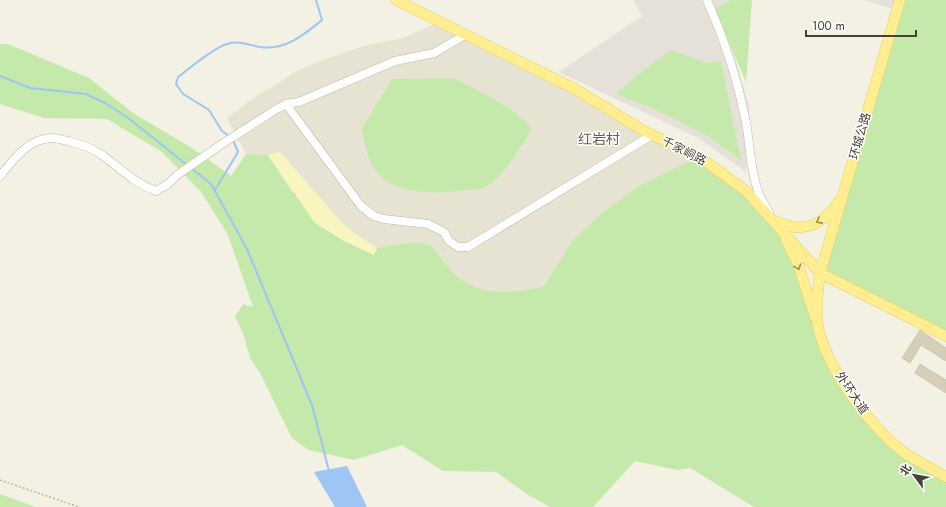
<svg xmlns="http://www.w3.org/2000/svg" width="946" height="507" viewBox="0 0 946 507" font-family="Jost,'Noto Sans SC',sans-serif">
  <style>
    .residential { fill: #e7e3d2 }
    .industrial { fill: #e5e1d9 }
    .green { fill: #c5e9ab }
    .sand { fill: #f9f5be }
    .water { fill: #9ec5f3 }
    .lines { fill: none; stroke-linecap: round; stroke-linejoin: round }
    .stream { stroke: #9ec5f3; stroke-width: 2 }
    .building { fill: #d5ceb9; stroke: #d0c7ac }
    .minor-casing { stroke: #bfbaa7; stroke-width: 9 }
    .major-casing { stroke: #e8d15d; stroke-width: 11 }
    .path { stroke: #c1b897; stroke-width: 1.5; stroke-dasharray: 2 2; stroke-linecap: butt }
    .minor { stroke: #fff; stroke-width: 8 }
    .major { stroke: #ffee91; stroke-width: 10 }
    .oneway { stroke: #998f5e }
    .labels { text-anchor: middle; stroke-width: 3; stroke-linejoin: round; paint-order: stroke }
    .street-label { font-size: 12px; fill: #454134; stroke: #fff }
    .quarter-label { font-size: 14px; fill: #69614b; stroke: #fff }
  </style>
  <rect width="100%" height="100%" fill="#f3f0e4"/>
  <path class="residential" d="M439,22L701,158L679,166L641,185L569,247L544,286L527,291L507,293L486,291L469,285L450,270L440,254L410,243L377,248L355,234L342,223L280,152L268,155L246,154L227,118L255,97L279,83L293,73L317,62L364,46L403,38Z"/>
  <path class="industrial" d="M633,0H731L715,9L734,55L749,106L746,172L700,139L559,72L642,16Z
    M864,0H900L897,10Z"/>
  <path class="green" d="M731,0H752L746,82L715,9Z
    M900,0H946V336L820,273Z
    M0,44H8L89,78L133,113L192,148L231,176L246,154L268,155L291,190L374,255L377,248C389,246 415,240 426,244C439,249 442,261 451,270C475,297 512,295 544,286L571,243L603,212L641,185L679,166L701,158L773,220L795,258L836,372L881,432L946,477V507H754L690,468L677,470L635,461L593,507H550L527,494L496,472L443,471L402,445L354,460L309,450L292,438L260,373L250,358L243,333L235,317L243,304L253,307L228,235L201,192L162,152L107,119L44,118L0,104Z
    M672,50L706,63L721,61L741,160L706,135L659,111L616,94L645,69Z
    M454,78C481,93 512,105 532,129C520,147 504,178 483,188C478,190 470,190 465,190C437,194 396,196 376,171C366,159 365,142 362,128L392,79Z
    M0,494L36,507H0Z"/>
  <path class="sand" d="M280,152L342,223L355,234L377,248L374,255L344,241L315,223L268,155Z"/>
  <path class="water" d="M347,466L367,507H335L314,472Z"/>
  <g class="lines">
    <path class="stream" d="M0,76L30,88L86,94L105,103L127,117L187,165
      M230,137L222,131L209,110L183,94L176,84L178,77C190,68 213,48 227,44C238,40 249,45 260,47C285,51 305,34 322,20L316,0
      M191,168L211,184L247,249L312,405L329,471
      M215,190L238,152L233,140"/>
  </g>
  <path class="building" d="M920,330L946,348V361L921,345L910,363L902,358Z
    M920,364L946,380V393L915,373Z"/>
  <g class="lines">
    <g class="minor-casing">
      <path id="minor" d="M707,0C724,38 738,81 746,122C750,144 750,169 758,191C760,198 765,205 769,212
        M286,104L361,206L374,216L384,219L428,224L444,232L449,241L458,247H468L652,135
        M0,176C13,160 30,137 53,138C58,138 63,140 68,141C80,144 92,148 102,155C120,168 134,183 156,191L168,184L177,175L225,142L275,110L286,104L299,102L395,61L434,53L465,35"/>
    </g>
    <g class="major-casing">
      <path id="major" d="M396,0L575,89L644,131L701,158L746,191L820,273L946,336
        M900,0L820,273C818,291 815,313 819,331C831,374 870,427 906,454C919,462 933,469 946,477
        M773,220C780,222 787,226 794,227C814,229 829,217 838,202
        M786,240L798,264L815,317"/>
    </g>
    <path class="path" d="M0,480L79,507"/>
    <use href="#minor" class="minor"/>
    <use href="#major" class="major"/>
  </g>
  <defs><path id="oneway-chevron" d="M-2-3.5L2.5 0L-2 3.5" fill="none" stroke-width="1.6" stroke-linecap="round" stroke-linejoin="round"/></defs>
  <g class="oneway">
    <use href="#oneway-chevron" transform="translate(819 221) rotate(152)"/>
    <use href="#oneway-chevron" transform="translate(798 267) rotate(70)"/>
  </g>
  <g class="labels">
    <g class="street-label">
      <text transform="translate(860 136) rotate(-74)" y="4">环城公路</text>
      <text transform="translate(684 151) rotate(27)" y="4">千家峒路</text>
      <text transform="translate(852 393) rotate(56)" y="4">外环大道</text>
    </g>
    <g class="quarter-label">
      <text x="599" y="144">红岩村</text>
    </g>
  </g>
  <g transform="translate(914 475) rotate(302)" stroke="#ffffff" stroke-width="3" paint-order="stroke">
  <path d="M0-3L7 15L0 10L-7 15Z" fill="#454134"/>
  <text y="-6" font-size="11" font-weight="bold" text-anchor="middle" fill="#454134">北</text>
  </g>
  <path d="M806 30v6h110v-6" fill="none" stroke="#454134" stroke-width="2"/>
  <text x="812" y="30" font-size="12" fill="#454134" stroke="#ffffff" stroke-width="3" paint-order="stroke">100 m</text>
</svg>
